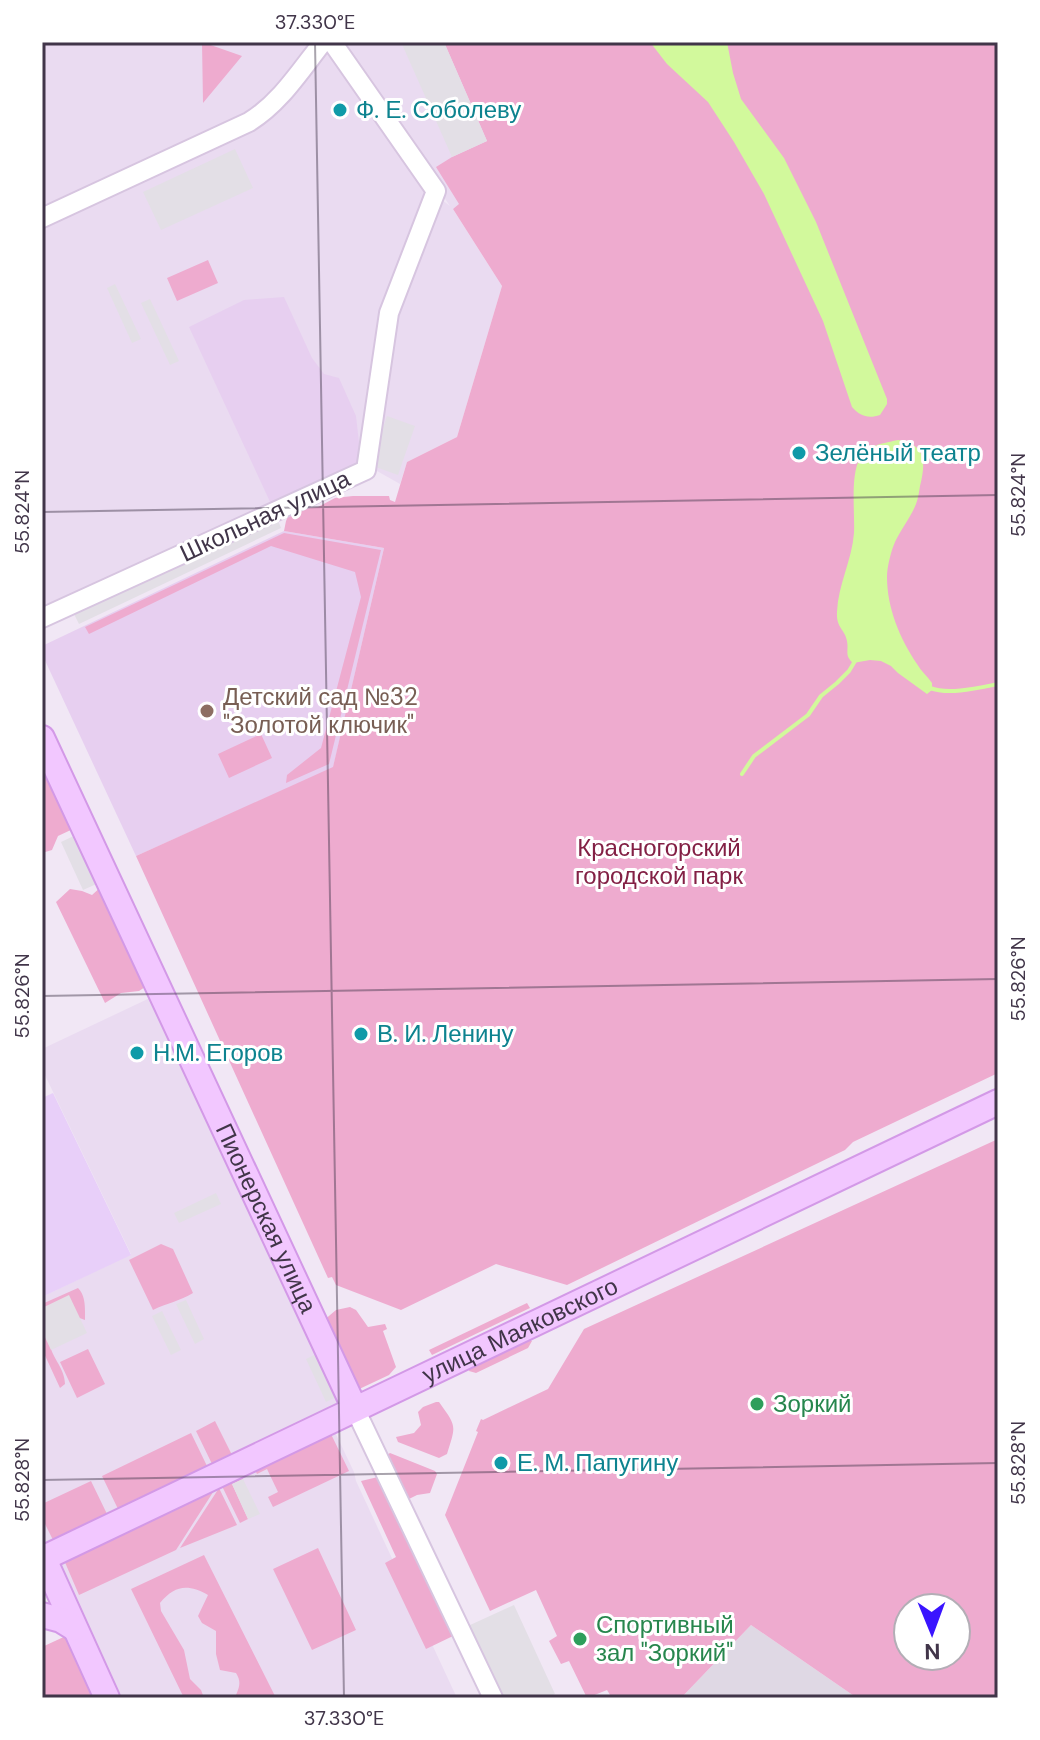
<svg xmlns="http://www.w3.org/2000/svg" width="1040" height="1740" viewBox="0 0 1040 1740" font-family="'DM Sans',sans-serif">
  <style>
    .residential { fill: #eadbf1 }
    .commercial { fill: #e8cff9 }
    .industrial { fill: #dfd8e4 }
    .education { fill: #e7cff0 }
    .green { fill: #eeabcf; fill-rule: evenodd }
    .parking { fill: #e3dfe6 }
    .water { fill: #d2f99c }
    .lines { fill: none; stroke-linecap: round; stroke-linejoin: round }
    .stream { stroke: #d2f99c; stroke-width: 4 }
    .street-casing { stroke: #d7c5e0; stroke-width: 22 }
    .secondary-casing { stroke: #d399e7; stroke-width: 28 }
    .street { stroke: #fff; stroke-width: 18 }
    .secondary { stroke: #f2c7ff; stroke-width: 24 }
    .ticks { fill: none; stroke: #413549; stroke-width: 2; stroke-opacity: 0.45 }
    .culture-dot { fill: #0f9aa8; stroke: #fff; stroke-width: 3 }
    .education-dot { fill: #8d6e63; stroke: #fff; stroke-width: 3 }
    .leisure-dot { fill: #2e9e5b; stroke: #fff; stroke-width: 3 }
    .labels { text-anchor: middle; stroke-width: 6; stroke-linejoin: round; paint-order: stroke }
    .culture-label { font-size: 24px; fill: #0d838f; stroke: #fff; text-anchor: start }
    .street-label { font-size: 24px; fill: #413549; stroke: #fff }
    .education-label { font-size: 24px; fill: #785e54; stroke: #fff; text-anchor: start }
    .park-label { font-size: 24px; fill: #832045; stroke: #fff }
    .leisure-label { font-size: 24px; fill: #27864d; stroke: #fff; text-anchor: start }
    .neatline { fill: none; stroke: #413549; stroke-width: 3 }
    .ticks-label { font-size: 20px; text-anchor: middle; fill: #413549 }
  </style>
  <rect width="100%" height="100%" fill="#f1e7f5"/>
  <path class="residential" d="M42,42H326L429,190L450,206L338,42H465L527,168L453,209L502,286L457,437L407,462L400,484L370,467L42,613Z
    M152,997L342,1406L47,1548L42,1537V1297L131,1254L42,1069V1049Z
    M333,1428L354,1472L356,1481L457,1698H118L58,1564Z"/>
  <path class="commercial" d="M53,1093L131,1255L42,1297V1098Z"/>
  <path class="industrial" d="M751,1625L857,1698H681Z"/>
  <path class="education" d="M284,297L312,358L324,374L339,378L356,416L361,460L352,467L271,504L189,327L244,300Z
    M284,531L384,548L333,768L136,856L42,654V646Z"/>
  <path class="green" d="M202,42L242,56L203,103Z
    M444,42H998V1073L853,1142L845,1150L567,1285L496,1264L401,1310L336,1285L332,1277L328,1278L136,856L333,767L384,548L284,531L286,521L291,510L318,507L335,498L353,496H389L390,500L395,502L407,462L457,437L502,286L453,209L459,204L436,167L452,157L487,141Z
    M208,260L218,283L177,301L167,278Z
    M284,533L381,550L329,764L286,783L287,775L321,748L361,597L355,572L271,546L89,634L85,627Z
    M261,734L272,758L229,778L218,754Z
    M42,759L75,828L58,836L52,850L42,853Z
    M102,886L148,985L139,991L121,993L105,1003L56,902L70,889L82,891L92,895Z
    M998,1139V1692L993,1698H857L751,1625L681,1698H612L607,1690L587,1698L569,1661L561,1664L549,1641L557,1636L536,1590L490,1611L445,1515L478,1432L476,1431L481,1419L483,1420L548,1389L584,1329ZM908,1608H956V1656H908Z
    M161,1244L173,1249L193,1293C180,1301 167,1303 153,1310L129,1260Z
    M78,1288C86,1296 85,1309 85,1320L58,1310C55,1317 50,1327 49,1335C47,1354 65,1366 65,1384L60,1388L42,1349V1304Z
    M527,1303L530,1308L432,1355L429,1350Z
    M350,1307L356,1310L368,1327L385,1324L387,1329L383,1331L396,1367L389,1375L355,1391L323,1321L336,1310Z
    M528,1339L532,1341L528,1348L476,1373L469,1371L470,1367Z
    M88,1349L105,1384L77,1398L60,1362Z
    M436,1402H439C457,1427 456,1425 447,1454L439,1458L398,1442L396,1437L414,1433L421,1425L418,1412L423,1407Z
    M215,1421L232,1455L212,1464L196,1431Z
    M330,1432L349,1471L273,1507L268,1497L278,1492L267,1469L257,1474L254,1468Z
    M191,1433L207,1466L118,1509L102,1476Z
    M390,1453L435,1471L437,1474L430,1493L417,1495L407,1500L385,1456Z
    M241,1474L243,1479L232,1484L248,1519L240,1523L221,1484Z
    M378,1477L453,1636L426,1649L385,1563L396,1557L361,1481Z
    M91,1481L107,1514L53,1540L42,1518V1504Z
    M217,1486L176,1550L79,1595L64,1560Z
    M219,1488L237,1525L180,1548Z
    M318,1548L356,1630L312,1650L273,1569Z
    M204,1555L276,1698H238L236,1695C240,1686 241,1681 236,1673L220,1670L216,1654V1631L202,1623L198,1616L208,1595C188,1584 175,1585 160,1603L161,1611L184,1650L190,1679L201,1690L204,1698H184L131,1589Z
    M68,1635L98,1698H42V1647Z"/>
  <path class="parking" d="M401,42H444L487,141L452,157Z
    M235,149L253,188L161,230L143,192Z
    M115,284L141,339L132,343L107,288Z
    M150,299L179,361L170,365L141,303Z
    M387,416L415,426L398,475L370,465Z
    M277,518L281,528L79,624L74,614Z
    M78,834L101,882L83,890L61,842Z
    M216,1193L221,1204L179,1223L174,1213Z
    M69,1295L87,1333L51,1350L42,1331V1308Z
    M186,1300L204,1339L195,1344L176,1304Z
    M162,1311L181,1350L171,1355L152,1316Z
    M316,1354L336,1397L326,1402L306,1359Z
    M243,1479L260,1514L248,1519L232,1484Z
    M514,1605L555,1694L548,1698H488L457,1631Z"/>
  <path class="water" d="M650,42H727L733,73L741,99L784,158L816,222L887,399V404L880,415C868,419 860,416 852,407L823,321L764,194L734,142L708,102L667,64Z
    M898,440C926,444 926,462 920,486C919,492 918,499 916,504C911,517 901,529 895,542C891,551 887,567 887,577C887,608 900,639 917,664C921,671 927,676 932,683V690L927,694L898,673L891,666L881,661L870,660L853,663C844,655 849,651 847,641C845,629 836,628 837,612C838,585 852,560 854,533C855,512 850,476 860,458C867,445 885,443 898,440Z"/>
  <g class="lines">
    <path class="stream" d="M930,688C949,695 978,688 998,684
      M742,774L754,756L808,715L821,696L837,683L849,671L855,661"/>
    <g class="street-casing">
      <path id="street" d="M42,218L249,122C280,103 300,71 323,42
        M42,618L366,470L389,313L436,191L332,42
        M355,1409L493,1698"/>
    </g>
    <g class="secondary-casing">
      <g id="secondary">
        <path id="s1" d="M42,738L355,1409"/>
        <path id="s2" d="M42,1559L998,1102"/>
        <path d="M44,1559L107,1698"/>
        <path d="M42,1615L61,1620L74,1628"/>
      </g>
    </g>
    <use href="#street" class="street"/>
    <use href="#secondary" class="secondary"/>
  </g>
  <path class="ticks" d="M315,42L344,1698M996,42L998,163M42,512L998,495M42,996L998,979M42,1480L998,1463"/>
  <g class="culture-dot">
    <circle cx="340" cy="110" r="8"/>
    <circle cx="799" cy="453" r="8"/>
    <circle cx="361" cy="1034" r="8"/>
    <circle cx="137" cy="1053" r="8"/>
    <circle cx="501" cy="1463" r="8"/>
  </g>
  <circle class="education-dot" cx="207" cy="711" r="8"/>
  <g class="leisure-dot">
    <circle cx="757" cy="1404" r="8"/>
    <circle cx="580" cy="1639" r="8"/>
  </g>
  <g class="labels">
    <g class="culture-label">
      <text x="356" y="118">Ф. Е. Соболеву</text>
      <text x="815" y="461">Зелёный театр</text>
      <text x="377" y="1042">В. И. Ленину</text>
      <text x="153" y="1061">Н.М. Егоров</text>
      <text x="517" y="1471">Е. М. Папугину</text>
    </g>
    <g class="street-label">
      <text transform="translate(265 516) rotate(-25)" y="8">Школьная улица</text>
      <text dy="8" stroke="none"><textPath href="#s1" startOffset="530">Пионерская улица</textPath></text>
      <text dy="8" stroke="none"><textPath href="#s2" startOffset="530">улица Маяковского</textPath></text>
    </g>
    <g class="education-label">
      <text x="223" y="705">Детский сад №32<tspan x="223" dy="28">"Золотой ключик"</tspan></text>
    </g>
    <g class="park-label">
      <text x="659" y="856">Красногорский<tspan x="659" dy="28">городской парк</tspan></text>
    </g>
    <g class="leisure-label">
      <text x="773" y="1412">Зоркий</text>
      <text x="596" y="1633">Спортивный<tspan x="596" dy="28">зал "Зоркий"</tspan></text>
    </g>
  </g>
  <rect width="1040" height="1740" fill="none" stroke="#ffffff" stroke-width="88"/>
  <g transform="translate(932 1632) rotate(179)"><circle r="38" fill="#ffffff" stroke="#b3aeb6" stroke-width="2"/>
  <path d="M0-6L14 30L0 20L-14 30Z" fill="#3a14ff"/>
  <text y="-12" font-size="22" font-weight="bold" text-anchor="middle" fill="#413549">N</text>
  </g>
  <rect x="44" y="44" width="952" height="1652" class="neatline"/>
  <g class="ticks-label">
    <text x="315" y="29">37.330°E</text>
    <text transform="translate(1018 495) rotate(-90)" y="7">55.824°N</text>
    <text transform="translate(22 512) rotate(-90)" y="7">55.824°N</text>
    <text transform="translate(1018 979) rotate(-90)" y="7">55.826°N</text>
    <text transform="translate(22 996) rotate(-90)" y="7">55.826°N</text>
    <text transform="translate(1018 1463) rotate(-90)" y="7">55.828°N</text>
    <text transform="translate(22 1480) rotate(-90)" y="7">55.828°N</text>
    <text x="344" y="1725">37.330°E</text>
  </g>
</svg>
